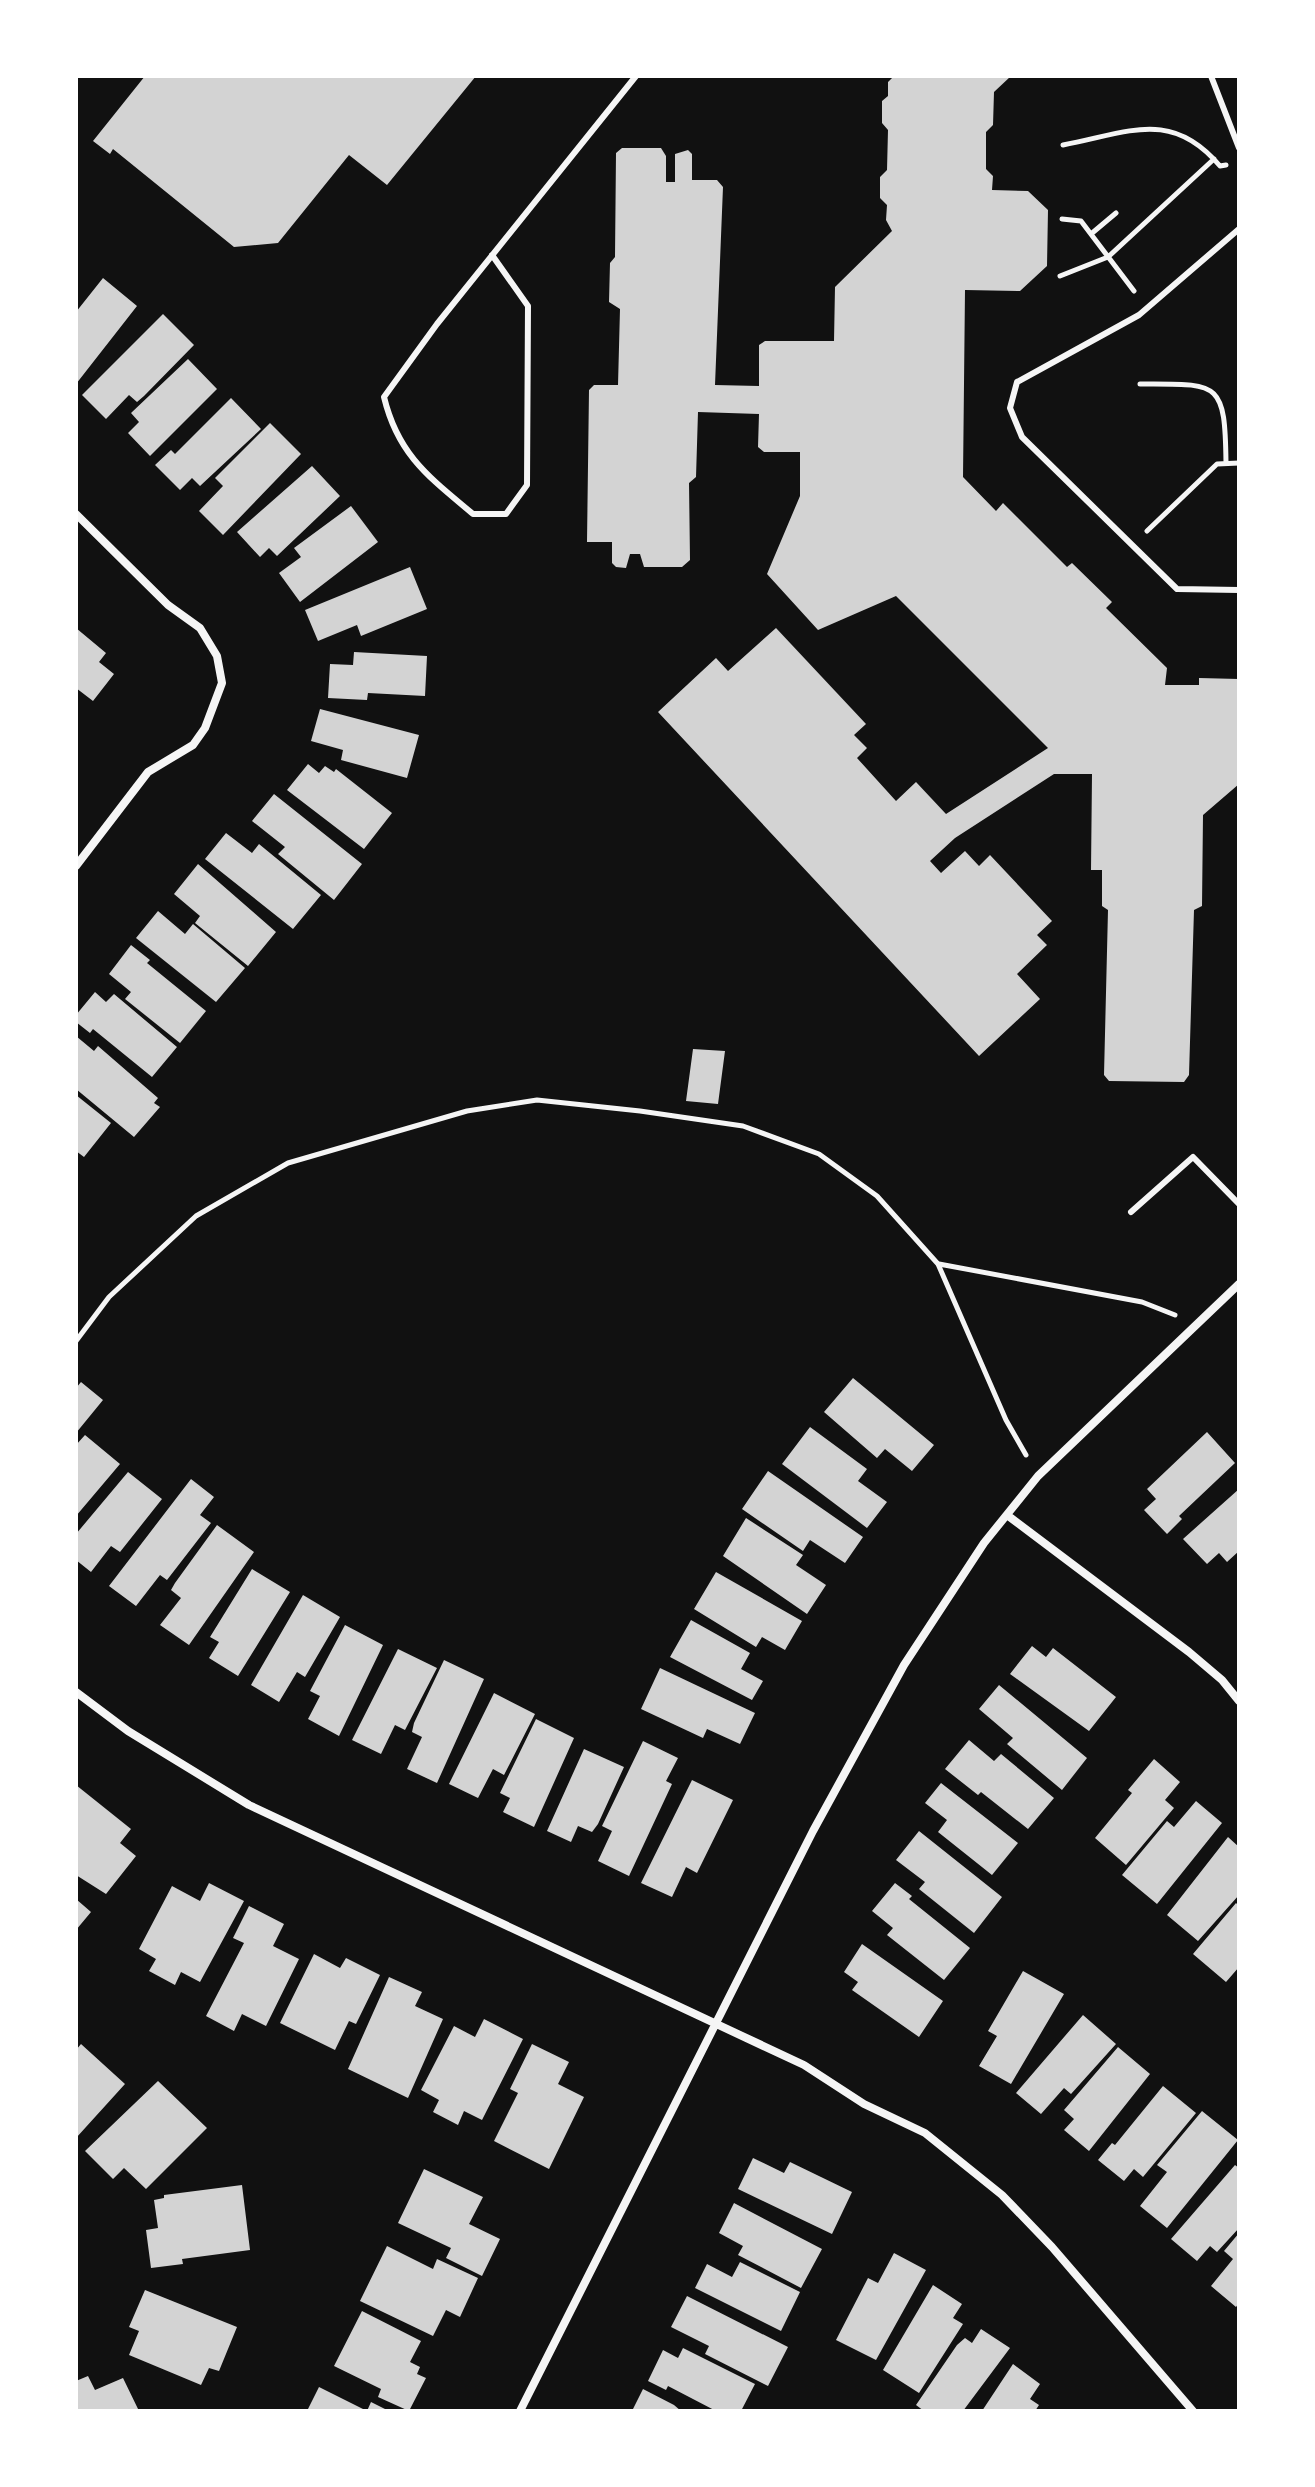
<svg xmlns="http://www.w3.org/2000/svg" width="1315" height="2487" viewBox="0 0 1315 2487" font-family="Poppins,sans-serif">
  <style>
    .building { fill: #d3d3d3 }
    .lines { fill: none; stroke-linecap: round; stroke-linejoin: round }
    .path { stroke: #f5f5f5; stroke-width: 5 }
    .service { stroke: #f5f5f5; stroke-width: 6 }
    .minor { stroke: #f5f5f5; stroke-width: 8 }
  </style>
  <rect width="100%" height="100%" fill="#111"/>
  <path class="building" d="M145,76H476L387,185L349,155L278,243L234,247L113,149L110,154L93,141Z
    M911,76H1011L994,92L993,125L986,132V169L993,176L992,190L1028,191L1048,210L1047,266L1020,291L965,290L963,477L996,511L1003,503L1067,567L1072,563L1112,602L1106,608L1167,668L1165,685H1199V678L1239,679V784L1203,815L1202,906L1194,910L1189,1075L1184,1082L1109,1081L1104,1075L1108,910L1102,906V870H1091L1092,774H1054L955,838L930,861L941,873L965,851L979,866L990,855L1052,921L1037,935L1047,945L1017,974L1040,999L979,1056L658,712L716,658L728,671L776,628L866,724L854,735L867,748L857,758L896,801L916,782L946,814L1048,748L896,596L818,630L767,574L800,496V452H764L758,447L759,414L698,412L696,477L689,483L690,560L682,567H644L640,554H630L626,568L616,567L612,563V542H587L589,390L594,385H618L620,309L609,302L610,263L615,257L616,153L622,148H661L666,156V182H675V154L688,150L692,154V180H717L723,187L715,385L759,386V345L765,341H834L835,287L892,231L886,220L887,205L880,198V177L887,170L888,130L882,123V101L888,96V82L893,77Z
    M103,278L137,306L76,384V312Z
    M163,314L194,345L144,396L137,402L129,395L106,419L82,395Z
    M188,359L217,389L150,456L128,433L139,422L131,413Z
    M231,398L261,429L200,486L192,478L180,490L155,465L171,450L175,454Z
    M270,423L301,454L223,535L199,511L223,486L215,478Z
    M312,466L340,496L277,556L269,548L260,557L237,532Z
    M351,506L378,542L300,602L279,573L301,557L294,548Z
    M410,567L427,609L361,636L357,625L318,641L305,610Z
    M76,628L106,653L99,662L114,674L93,701L76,688Z
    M354,652L427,656L425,696L368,693L367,700L328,698L330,664L353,665Z
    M320,709L419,735L407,778L341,760L343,750L311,741Z
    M308,764L319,773L325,766L334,772L336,769L392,813L364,849L287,790Z
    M274,794L362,864L334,900L278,854L285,847L252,821Z
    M226,833L252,853L259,844L321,895L293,929L205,859Z
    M198,864L276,932L248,966L195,923L200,916L174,894Z
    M158,911L185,934L193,924L245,968L216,1002L136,938Z
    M131,945L150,960L147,963L206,1011L180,1043L125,999L131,992L109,974Z
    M95,992L106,1002L114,994L177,1047L152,1077L93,1029L90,1033L76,1022V1015Z
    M76,1036L94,1051L98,1046L158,1098L154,1103L160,1107L134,1137L76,1089Z
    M693,1049L725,1051L718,1104L686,1101Z
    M76,1095L111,1123L84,1157L76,1151Z
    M853,1378L934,1445L912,1471L885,1449L877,1458L824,1412Z
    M81,1382L103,1400L76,1433V1388Z
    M810,1427L867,1469L858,1481L887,1502L867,1528L782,1464Z
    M1207,1432L1235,1463L1179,1516L1182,1519L1167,1534L1144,1510L1156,1499L1147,1489Z
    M85,1435L120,1464L76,1516V1445Z
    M768,1471L863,1537L845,1563L810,1540L803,1551L742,1509Z
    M128,1472L162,1499L120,1552L111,1546L91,1572L76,1560V1534Z
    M191,1479L214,1497L200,1515L211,1523L167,1580L160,1575L136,1606L109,1586Z
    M1239,1489V1551L1227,1562L1219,1553L1207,1564L1183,1539Z
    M746,1518L803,1555L796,1565L826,1585L807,1614L723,1556Z
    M217,1525L254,1552L189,1645L160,1625L181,1598L171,1590L175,1583Z
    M252,1569L290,1592L238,1676L209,1658L219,1642L210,1637Z
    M716,1572L802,1621L785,1650L762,1637L756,1647L694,1609Z
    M303,1595L340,1617L305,1677L297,1672L279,1702L251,1685Z
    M691,1620L750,1653L741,1669L763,1681L752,1700L670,1657Z
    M345,1625L383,1645L339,1736L308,1719L320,1696L310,1691Z
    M1032,1646L1046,1657L1053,1648L1116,1697L1089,1731L1010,1674Z
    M398,1649L437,1668L405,1730L395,1725L381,1754L352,1740Z
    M444,1660L484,1679L437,1783L407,1769L422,1737L412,1732L414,1723Z
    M660,1668L755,1713L740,1744L707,1729L703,1738L641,1709Z
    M999,1685L1087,1758L1062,1790L1007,1744L1013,1738L979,1709Z
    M494,1693L535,1714L504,1775L493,1769L478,1798L449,1784Z
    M536,1719L574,1738L534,1827L503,1812L510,1798L500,1793Z
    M969,1740L994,1761L1001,1754L1054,1798L1028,1829L981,1792L978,1795L945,1769Z
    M643,1741L678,1758L666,1781L672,1784L629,1876L598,1861L612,1831L602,1826Z
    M584,1749L624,1767L598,1824L592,1832L578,1826L571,1842L547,1831Z
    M1154,1759L1180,1782L1165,1800L1174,1808L1126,1865L1095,1838L1132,1793L1128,1790Z
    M692,1780L733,1800L697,1873L686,1867L672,1897L641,1883Z
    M941,1783L1018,1843L992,1875L938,1832L947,1820L925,1803Z
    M76,1785L131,1829L120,1843L136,1856L106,1894L76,1875Z
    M1196,1801L1222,1823L1157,1904L1122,1875L1167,1821L1174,1827Z
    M919,1831L1002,1897L974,1933L919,1889L925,1882L896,1860Z
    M1228,1837L1239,1847V1895L1198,1941L1167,1915Z
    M209,1883L244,1901L200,1982L181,1972L175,1985L149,1971L156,1959L139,1949L172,1886L200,1901Z
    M895,1883L912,1896L909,1899L970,1948L944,1980L887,1935L893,1928L872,1911Z
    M76,1899L91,1912L76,1930Z
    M1236,1903L1239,1906V1967L1226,1982L1193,1954Z
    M249,1906L284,1924L273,1946L299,1959L266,2026L242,2014L234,2031L206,2016L244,1943L233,1938Z
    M862,1944L943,2001L919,2037L852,1990L858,1982L844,1972Z
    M314,1954L340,1968L346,1958L380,1975L356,2024L349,2021L335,2050L280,2023Z
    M1023,1971L1064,1994L1011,2084L979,2066L997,2036L988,2031Z
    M389,1977L422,1992L415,2006L443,2019L408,2098L348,2069Z
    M1083,2015L1116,2044L1071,2094L1064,2088L1041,2114L1016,2093Z
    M484,2019L523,2039L482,2120L464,2111L458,2125L433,2112L439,2100L421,2090L454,2026L475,2037Z
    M81,2044L125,2084L76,2138V2050Z
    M532,2044L569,2062L558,2084L584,2097L549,2169L494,2141L518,2093L510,2089Z
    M1118,2047L1150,2074L1089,2151L1064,2130L1074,2119L1064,2110Z
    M158,2081L207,2128L146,2189L124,2168L113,2179L85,2151Z
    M1163,2086L1196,2113L1143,2177L1134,2169L1124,2181L1098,2160L1112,2143L1115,2145Z
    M1202,2111L1238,2140L1167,2228L1140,2206L1167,2172L1157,2165Z
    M753,2158L784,2173L790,2162L852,2192L832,2234L738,2189Z
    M1235,2165L1239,2168V2228L1217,2252L1210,2246L1197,2261L1171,2239Z
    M424,2169L483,2197L469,2224L500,2239L482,2276L446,2258L451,2248L398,2223Z
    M242,2185L250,2250L182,2259L183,2264L151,2268L146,2230L158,2228L154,2200L164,2198V2195Z
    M734,2203L822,2249L801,2288L738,2255L743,2246L719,2233Z
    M1239,2233V2303L1236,2307L1211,2286L1233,2259L1224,2251Z
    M387,2246L433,2269L437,2259L478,2278L460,2317L446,2310L433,2336L360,2301Z
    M894,2253L926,2270L876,2360L836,2340L868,2278L878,2283Z
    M740,2262L800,2292L781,2331L695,2288L707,2264L732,2277Z
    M933,2285L962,2304L953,2318L963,2324L919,2393L883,2370Z
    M145,2290L237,2327L219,2371L209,2368L201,2385L129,2355L139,2331L129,2327Z
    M687,2296L788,2347L768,2386L705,2354L709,2346L671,2327Z
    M362,2311L421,2341L410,2362L420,2367L417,2374L426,2378L409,2411L378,2397L381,2389L334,2366Z
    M981,2329L1010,2348L963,2411H924L916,2405L957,2345L965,2338L972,2343Z
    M683,2348L755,2384L741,2411H716L668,2386L666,2390L648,2381L663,2350L678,2358Z
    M1013,2364L1040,2384L1030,2399L1039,2405L1035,2411H982Z
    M88,2376L95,2390L123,2378L139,2411H76V2381Z
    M319,2387L367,2411L371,2402L389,2411H307Z
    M643,2389L674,2405L681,2411H632Z"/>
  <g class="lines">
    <path class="path" d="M1063,145C1128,133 1171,108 1220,166L1226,165
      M1062,219L1081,221L1134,291
      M1091,234L1116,213
      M1060,276L1108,257L1214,159
      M1140,384C1219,384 1225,380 1226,463
      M1147,531L1217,464L1239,463
      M939,1264L1142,1302L1175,1315
      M76,1341L109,1297L196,1216L288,1163L467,1111L537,1100L640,1111L743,1126L819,1154L877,1196L938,1264L1006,1420L1026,1455"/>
    <path class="service" d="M1211,76L1239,148
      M1239,229L1139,315L1017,382L1010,408L1022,437L1177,589L1239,590
      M492,255L528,306L527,485L506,514H473C429,477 398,455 384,397L437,324L636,76
      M1131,1212L1193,1157L1239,1204"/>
    <path class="minor" d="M76,514L168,605L200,628L217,656L222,683L205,728L193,745L148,772L76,866
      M1007,1515L1189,1652L1222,1680L1239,1701
      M76,1692L128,1731L249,1805L804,2065L864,2104L925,2133L1002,2195L1052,2247L1193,2411
      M520,2411L813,1831L904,1665L984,1543L1038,1476L1239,1284"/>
  </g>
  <rect width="1315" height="2487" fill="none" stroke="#ffffff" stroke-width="156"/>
</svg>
